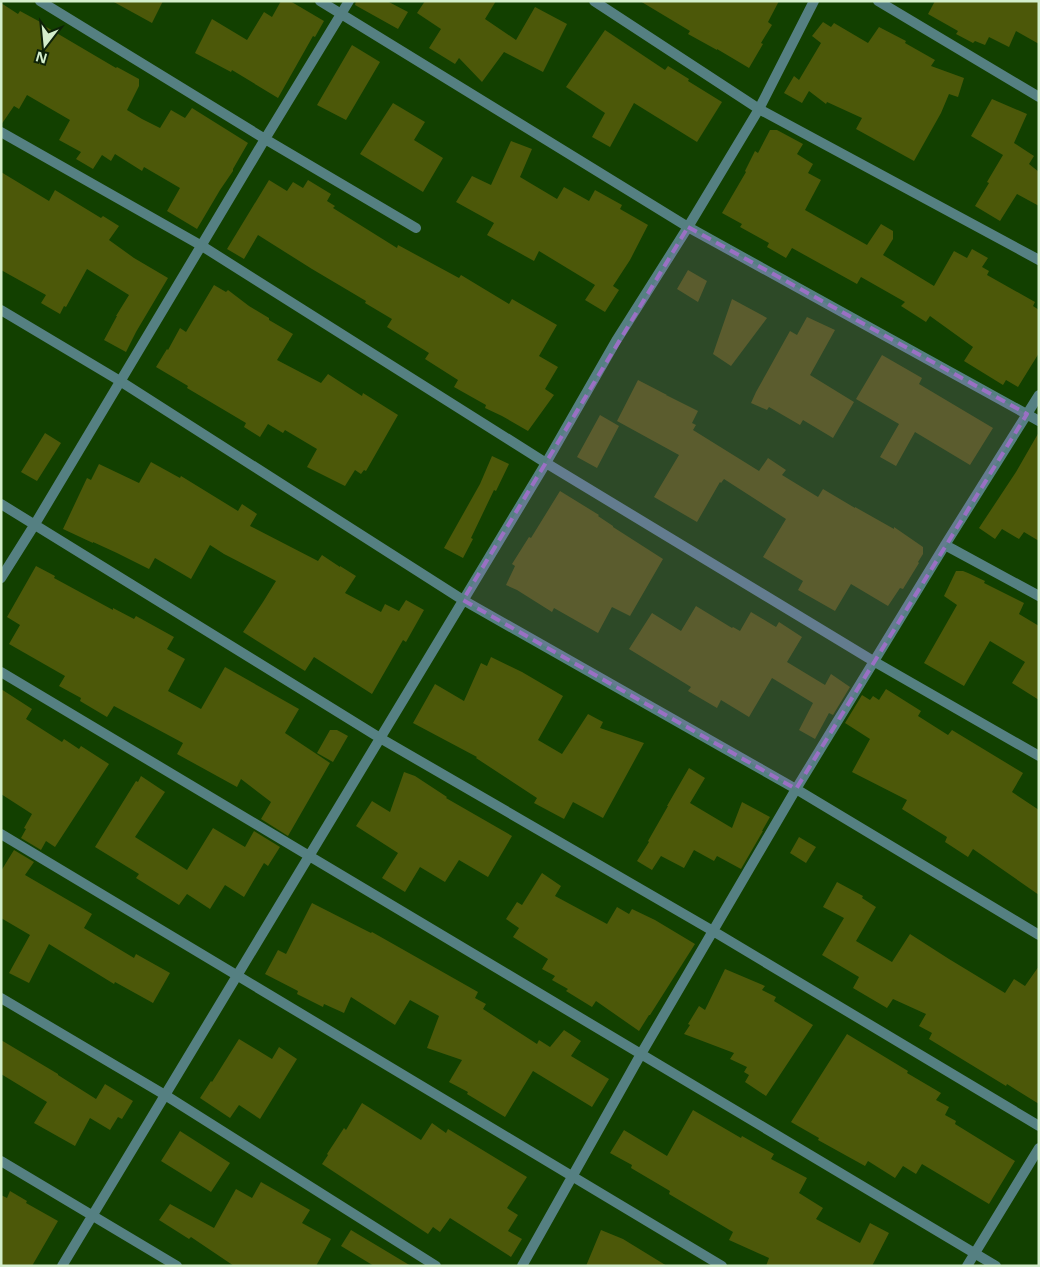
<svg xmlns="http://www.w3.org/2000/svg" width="1040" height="1267" viewBox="0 0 1040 1267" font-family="'Open Sans',sans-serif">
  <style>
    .building { fill: #4c5809 }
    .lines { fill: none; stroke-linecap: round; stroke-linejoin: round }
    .minor { stroke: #558082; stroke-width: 10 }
    .marked { fill: #9a70c4; fill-opacity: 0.2; stroke: #9a70c4; stroke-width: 4; stroke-dasharray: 10 6; stroke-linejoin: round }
  </style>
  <rect width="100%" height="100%" fill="#124000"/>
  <path class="building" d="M112,1H163L152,23Z
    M281,1H290L324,21L315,37L313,36L278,98L232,70L231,72L195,53L212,19L247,40L264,12L272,17Z
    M356,1H387L408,12L398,29L355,5Z
    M425,1H496L485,19L516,40L535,7L567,24L543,72L504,52L482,82L459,58L455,64L429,48L441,29L417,13Z
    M640,1H779L768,22L772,25L761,43L763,44L749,68L717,49V50L688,34L690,31Z
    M935,1H1039V44L1016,31L1009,47L989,37L985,45L975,41L973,43L956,34L958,31L928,14Z
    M1,3L18,14L20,11L44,24L43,25L116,68L117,67L139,79V86L127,110L142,119L160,128L171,110L185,118L192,108L248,143L233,169V171L220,190L197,229L167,211L180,188L144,167L142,171L115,154L111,161L102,155L93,169L76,159L81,152L59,140L70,120L27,95L19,109L14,106L1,125Z
    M823,22L831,27L834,23L868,43L879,27L906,41L905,43L935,60L931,66L964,78L958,97L949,94L941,113L914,161L856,129L862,118L827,102L826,104L809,91L802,103L784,93L794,76L799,80L821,43L812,36Z
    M605,30L665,70L668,66L689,79L688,81L722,102L697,142L634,103L610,147L592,137L605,113L566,87Z
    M352,45L380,62L346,120L317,105Z
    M992,99L1027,114L1014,143L1034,156L1029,164L1039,172V206L1017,194L1000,221L975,206L989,183L987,182L1003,155L971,136Z
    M393,103L425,122L414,140L443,158L423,192L360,154Z
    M770,130H777L803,144L797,154L813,164L808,173L821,180L805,210L867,245L881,224L893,231V239L883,255L934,286L954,251L967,258L972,249L988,258L982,267L989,271L987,275L1035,302L1033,306L1039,310V353L1018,387L1006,380L1003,385L964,361L973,347L930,316L926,322L901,306L905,302L861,277L857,284L792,248L786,258L767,247L769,243L740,227L742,224L722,213L746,172L745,171L755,151L758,153Z
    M511,141L532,149L520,177L557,199L564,187L589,201L595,190L622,205L620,209L648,225L630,260L613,286L619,290L605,312L585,300L595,285L539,251L534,261L487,235L494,223L456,202L472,176L491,185Z
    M1,172L49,201L55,190L101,218L103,216L119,226L109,240L134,258L168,278L136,332L126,352L104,340L117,316H116L129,295L87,269L66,307L64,306L60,314L41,303L46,295L1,270Z
    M269,180L287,191L293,182L303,188L308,180L331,194L327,201L335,206L333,208L397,248L398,245L459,278L461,275L509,304L512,299L557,325L539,356L558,367L545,389L554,395L528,431L502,416L485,408L486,405L454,387L458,380L425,359L429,353L387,327L392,319L365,303L366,301L312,269L258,235L244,259L227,249Z
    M688,270L707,281L698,302L677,289Z
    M214,285L226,292L228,290L249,306L269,318V320L293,334L277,360L321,383L328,374L362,396L363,393L398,415L366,471L364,470L361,474L355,470L345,486L307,467L317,449L285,430L283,433L268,424L260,437L244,427L246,423L187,388L188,386L156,367L167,349L168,350L180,328L186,332Z
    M732,299L767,318L731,366L713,354Z
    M807,317L835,330L810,375L854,402L833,438L803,420L800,425L769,407L767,410L751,403L756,392L790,331L797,335Z
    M882,355L922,378L919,384L993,428L970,465L915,432L896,466L880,457L899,424L856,399Z
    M638,380L667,395H666L698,411L692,423L696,425L693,430L759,471L768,458L786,470L782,475L818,497L823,489L855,508V507L894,529V527L923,547V554L918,562L919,563L903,589L900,588L888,606L851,584L835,611L798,590L803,581L763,557L786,519L724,479L721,483L720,482L697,522L654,497L679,455L617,421Z
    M600,415L619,426L597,468L577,457Z
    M1039,432V541L1024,532L1019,539L1002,529L995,539L979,528L1016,472Z
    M45,433L61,443L37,481L21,472Z
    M492,456L509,464L496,491L494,490L471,538L473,539L463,558L444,548L480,484Z
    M151,462L180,478L181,476L238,511L242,504L257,514L250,526L318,561L322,555L340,567V566L356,576L345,593L381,612L385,604L399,611L406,600L424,610L406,642L403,640L372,694L314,657L305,671L243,632L263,602L276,581L224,554L210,545L191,579L155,558L149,569L117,553L93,542V543L63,529L87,478L91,480L99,464L139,483Z
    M560,491L599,515L598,516L613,526V527L663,559L630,616L612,607L598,633L554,608L552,612L517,590L506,585L515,566L512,564L529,537L531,538Z
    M36,566L55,576L54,578L113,610V608L134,619L136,616L174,637L167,649L185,659L168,691L201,709L225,667L299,709L285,733L330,763L288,836L261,819L271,802L241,779L237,787L177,754L183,743L114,706L107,717L80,701L81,698L59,686L65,676L9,644L20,625L7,617Z
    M956,571H963L968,573L985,581L984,583L1024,603L1019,614L1039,626V700L1012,683L1025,662L990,641L964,686L924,663L957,605L944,596Z
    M696,606L732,628L733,627L740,631L751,612L776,627L779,622L802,637L787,662L825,685L831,674L850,687L833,715L829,713L815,739L799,730L813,703L772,678L749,717L721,700L717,708L688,691L691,687L629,649L652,613L681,631Z
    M491,657L522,672L563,696L538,740L562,754L588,714L603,722L600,728L644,743L603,818L573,802L564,819L534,803L537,798L476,758L477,757L413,723L435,684L464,701L481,663L487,666Z
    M1,689L32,709L26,719L62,742L64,739L79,749L81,746L109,764L55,847L46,841L41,850L21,838L26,829L24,828L32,814L1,794Z
    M886,689L921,711L918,716L948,735L952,730L1023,773L1012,792L1039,810V895L973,849L968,857L945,842L947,837L902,809L907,800L852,772L870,739L845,723L862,695L870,700L873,696L879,700Z
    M330,730H337L348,736L333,762L317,753Z
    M689,768L705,778L690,803L732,828L742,802L770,817L762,831H763L741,869L717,856L714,861L694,850L684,868L661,856L652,870L637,861L649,842L648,841L668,806H667Z
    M404,772L415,776L447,797L446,798L512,836L488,877L459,860L445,882L420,867L405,892L382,878L398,853L356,826L372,801L390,812Z
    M141,776L165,792L135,837L187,870L213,828L245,847L254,831L280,847L268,866L264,863L244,897L225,885L210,909L187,894L179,905L136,878L139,874L95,847L136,781L138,782Z
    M799,837L816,847L806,863L790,853Z
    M14,850L34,862L25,875L92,914L84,928L134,958L136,954L170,973L153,1003L115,982L114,984L49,944L29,983L9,973L30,935L1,918V871Z
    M542,873L561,886L555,896L607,924L617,907L629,914L632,909L655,920L695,944L650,1015H649L639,1031L596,1001L592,1007L566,991L568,989L552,980L555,976L542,969L548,959L513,937L519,928L506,919L517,902L522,905Z
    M837,882L863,896L862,898L876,907L856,941L892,962L910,934L949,959L1005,993L1014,979L1025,986L1039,966V1104L1007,1084L1006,1086L929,1039L932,1033L919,1026L926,1014L893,999L887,1008L853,988L859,977L822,955L844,918L823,907Z
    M312,903L371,933L372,932L478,992L475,998L486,1004L483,1009L537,1044L539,1040L550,1047L564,1030L581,1041L571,1056L609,1079L592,1107L533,1071L505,1117L467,1094L468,1092L449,1082L462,1060L427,1048L439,1016L410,1000L395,1025L351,997L344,1013L324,1004L323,1007L297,994L298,991L265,974L278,950L286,954Z
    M725,969L765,986L762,990L776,997L774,1001L813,1025L766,1096L745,1082L749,1075L744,1072L747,1067L730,1059L734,1053L684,1034L690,1025L688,1024L699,1006L705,1010Z
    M847,1034L908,1071L907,1073L941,1093L936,1100L949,1107L945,1115L956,1121L955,1124L1015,1161L989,1204L922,1164L916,1174L903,1166L895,1178L868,1161L865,1166L818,1140L819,1138L791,1122Z
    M239,1039L272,1059L279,1047L297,1059L260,1119L239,1105L230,1118L200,1098L211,1081L212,1082Z
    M1,1040L58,1074V1075L96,1099L105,1084L133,1101L122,1119L118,1117L110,1130L90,1118L75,1146L34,1123L47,1102L1,1074Z
    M362,1103L421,1140L432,1123L446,1133L448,1129L527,1177L507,1208L518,1215L508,1231L522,1239L511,1257L450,1218L440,1232L433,1227L428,1234L322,1164L328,1155L327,1154L344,1128L346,1130Z
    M693,1110L741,1138L742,1136L774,1154L771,1159L807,1178L799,1193L823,1208L816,1219L860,1243L870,1223L889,1233L872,1266H766L769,1258L729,1240L733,1232L669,1194L670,1191L631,1168L632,1165L610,1153L624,1130L667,1156Z
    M180,1131L230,1163L211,1192L161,1161Z
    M261,1182L310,1210L302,1223L331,1239L316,1266H234L191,1237L189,1239L159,1220L170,1204L214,1228L236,1189L252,1198Z
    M10,1191L27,1201L26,1203L58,1221L32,1266H1V1195L7,1198Z
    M351,1230L411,1266H374L341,1246Z
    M601,1230L623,1239L667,1266H586Z"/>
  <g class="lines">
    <path class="minor" d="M40,1L265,139L416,228
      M320,1L688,227L1039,421
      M594,1L759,109L1039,260
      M878,1L1039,97
      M1,132L202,246L546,463L875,662L1039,756
      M1,310L120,381L463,600L796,789L1039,935
      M1,504L380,738L713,931L1039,1126
      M945,545L1039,596
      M1,578L35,524L265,139L349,1
      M1,672L996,1266
      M1,834L722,1266
      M1,998L165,1095L436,1266
      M1,1161L177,1266
      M62,1266L546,463L616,341L688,227L759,109L814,1
      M522,1266L641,1054L796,789L945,545L1039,395
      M967,1266L1039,1148"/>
  </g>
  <path class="marked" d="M688,227L1027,414L796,789L463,600Z"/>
  <rect width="1040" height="1267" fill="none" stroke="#d4eecc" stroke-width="5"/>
  <g transform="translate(45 45) rotate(196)" stroke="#0e2208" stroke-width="4" paint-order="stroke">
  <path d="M0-4L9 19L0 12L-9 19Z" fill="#d4eecc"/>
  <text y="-8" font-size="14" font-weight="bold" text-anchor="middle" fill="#d4eecc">N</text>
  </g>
</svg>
